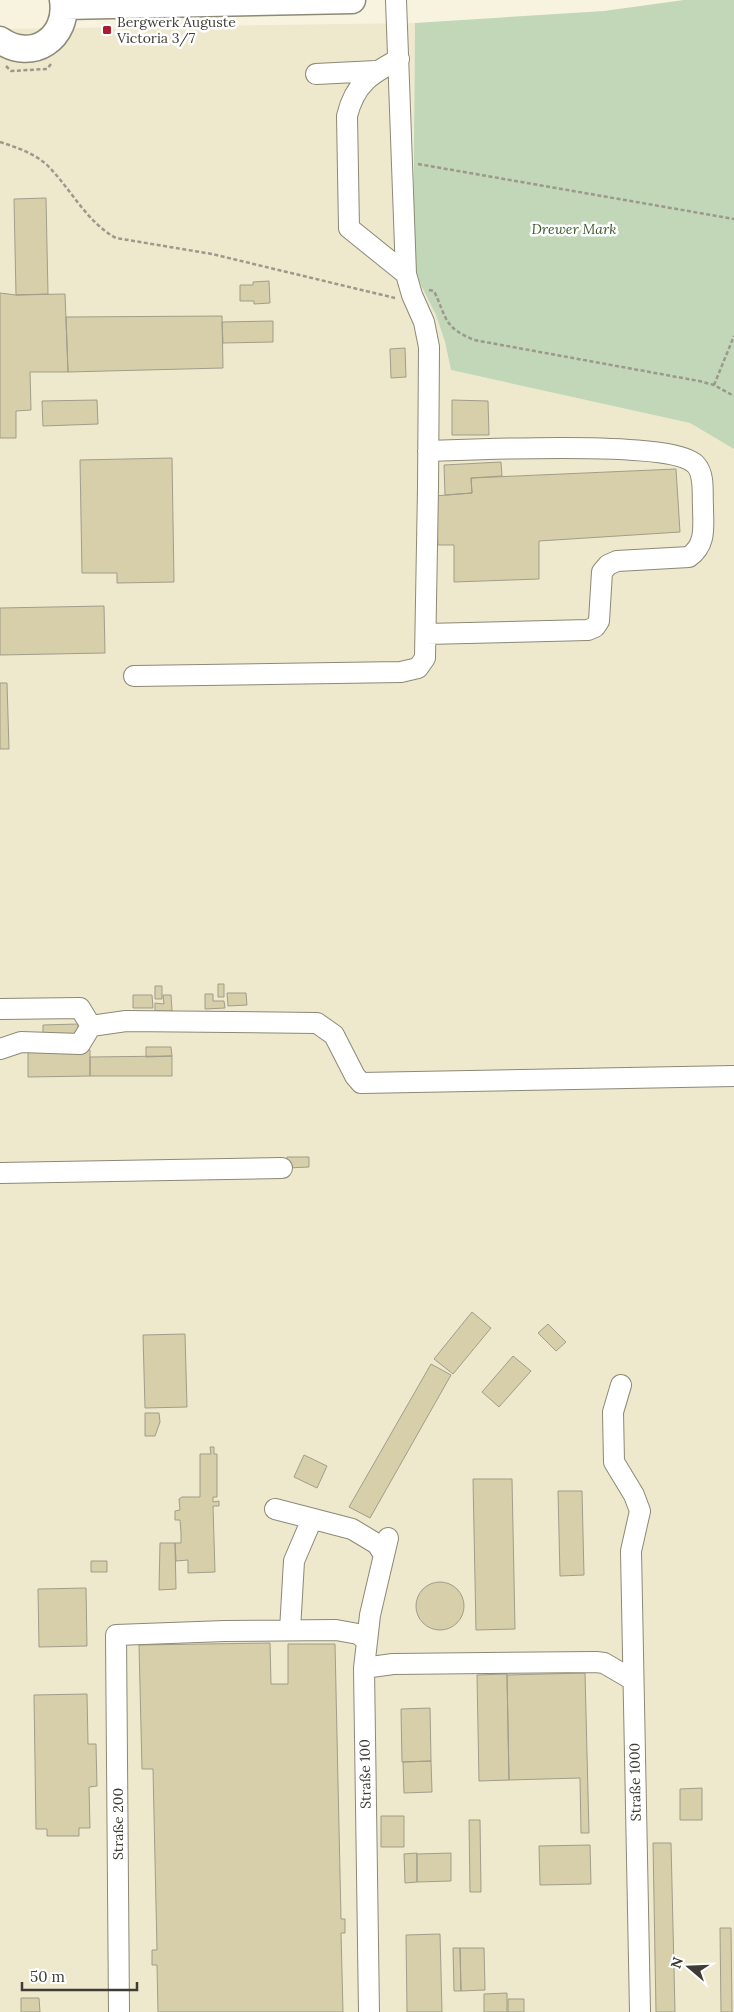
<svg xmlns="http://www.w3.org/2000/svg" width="734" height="2012" viewBox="0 0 734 2012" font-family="Lora,serif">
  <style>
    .built { fill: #eee8cd }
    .green { fill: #c2d6b8 }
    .building { fill: #d6cfa9; stroke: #a19d8a }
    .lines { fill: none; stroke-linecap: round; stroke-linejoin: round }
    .minor-casing { stroke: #8c8976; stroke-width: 22 }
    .major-casing { stroke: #8c8976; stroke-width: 29 }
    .path { stroke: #9c998b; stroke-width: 2.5; stroke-dasharray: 4 2.5; stroke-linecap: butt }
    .minor { stroke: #fff; stroke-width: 20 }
    .major { stroke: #fff; stroke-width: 26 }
    .poi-dot { fill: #ae1a30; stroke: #fff; stroke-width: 2 }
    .labels { text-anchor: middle; stroke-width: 5; stroke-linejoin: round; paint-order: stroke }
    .poi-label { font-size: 14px; fill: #3e3c34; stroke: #fff; text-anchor: start }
    .park-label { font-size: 14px; font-style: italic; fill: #3a5829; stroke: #fff }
    .street-label { font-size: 14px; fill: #3e3c34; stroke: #fff }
  </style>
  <rect width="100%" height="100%" fill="#f7f3df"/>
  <path class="built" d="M415,23L413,199L436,315L445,342L451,370L690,423L734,449V2012H0V29Z"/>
  <path class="green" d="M684,0H734V449L690,423L451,370L445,342L436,315L420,283L413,259L415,23L604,11Z"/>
  <path class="building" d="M46,198L48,294L16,295L14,199Z
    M269,281L270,303L254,304V301H240V285H253V282Z
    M0,293L16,295L65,294L68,372H30L31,410L16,411V438H0Z
    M222,316L223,368L68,372L66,317Z
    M273,321V342L223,343L222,322Z
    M405,348L406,377L391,378L390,349Z
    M97,400L98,424L43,426L42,401Z
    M452,400L488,401L489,435H452Z
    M172,458L174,582L117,583V573H82L80,460Z
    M501,462L502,476L471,478L472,493L445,495L444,465Z
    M676,469L680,532L539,541V579L454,582V545H438L435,496L472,493L471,478Z
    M104,606L105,653L0,655V608Z
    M0,683H7L9,749H0Z
    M218,984H224V997H218Z
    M155,986H162V999H155Z
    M227,993H246L247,1005L228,1006Z
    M205,994H213V1001H224L225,1008L205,1009Z
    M133,995H152L153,1008H133Z
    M163,995H171L172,1011H155V1003L164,1004Z
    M78,1024V1037H43V1025Z
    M146,1047H171L172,1056L146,1057Z
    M90,1050V1076L28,1077V1051Z
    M172,1056V1076H90V1057Z
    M287,1157H309V1167L287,1168Z
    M472,1312L491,1328L453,1374L434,1359Z
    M548,1324L566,1342L556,1351L538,1333Z
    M185,1334L187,1407L145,1408L143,1335Z
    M513,1356L531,1371L499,1407L482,1392Z
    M431,1364L451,1375L370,1518L349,1507Z
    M145,1413H159L160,1422L155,1436H145Z
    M210,1447H214V1454H217V1497H213V1502L219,1501V1506H213L215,1572L188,1573V1560L176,1561L175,1543H181V1533L180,1520H175V1511L180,1510L179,1499L182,1497H200V1454H211Z
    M304,1455L327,1466L317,1488L294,1477Z
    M473,1479H512L515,1629L476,1630Z
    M558,1491H582L584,1575L560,1576Z
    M160,1543H175L176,1589L159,1590Z
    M91,1561H107V1572H91Z
    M416 1606a24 24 0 1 1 48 0a24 24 0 1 1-48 0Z
    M86,1588L87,1646L39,1647L38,1589Z
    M270,1643L271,1684H288V1644H335L341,1919H345V1933H341L343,2012H158L157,1965H152V1950H157L153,1769H142L139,1645Z
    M585,1673L589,1833H581L580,1778L509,1780L507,1675Z
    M507,1674L509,1780L479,1781L477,1675Z
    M87,1694L88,1744H96L97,1786L89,1787L90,1828H79V1836H47V1829H36L34,1695Z
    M430,1708L431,1761L402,1762L401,1709Z
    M431,1761L432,1792L404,1793L403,1762Z
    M702,1788V1820H680V1789Z
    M381,1816H404V1847H381Z
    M469,1820H480L481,1892H470Z
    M653,1843H671L675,2012H656Z
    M590,1845L591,1884L540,1885L539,1846Z
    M417,1853V1882L405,1883L404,1854Z
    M451,1853V1881L417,1882V1854Z
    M720,1928H731L732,2012H721Z
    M440,1934L442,2012H407L406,1935Z
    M453,1948H460L461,1991H454Z
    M460,1948H484L485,1990L461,1991Z
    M507,1993V2012H484V1994Z
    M21,1998H39L40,2012H21Z
    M508,1999H524V2012H508Z"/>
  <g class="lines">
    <g class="minor-casing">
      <path id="minor" d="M399,59C371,74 355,83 347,116L349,228L406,274
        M316,74L376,71
        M426,634L588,630L595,627L599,621L602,572L608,565L617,561L689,557C707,544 703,526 703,506C702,493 705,475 696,465C673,439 471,450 428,451
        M134,676L401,672L418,668L425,658L428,488L429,347L424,322L412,295L406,274L396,0
        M0,1009L80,1008L91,1026
        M91,1026L126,1021L317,1023L334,1035L355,1076L361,1083L734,1076
        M0,1049L21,1042L80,1044L91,1026
        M0,1173L282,1168
        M621,1385L613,1412L614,1462L634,1495L640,1511L631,1551L640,2012
        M275,1509L352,1529L377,1544L384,1555
        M290,1630L294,1561L312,1519
        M364,1668L393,1664L596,1662L604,1663L633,1680
        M119,2012L116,1635L225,1631L336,1630L358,1634L366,1640
        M369,2012L364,1668L370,1615L388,1538"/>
    </g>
    <g class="major-casing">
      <path id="major" d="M64,6L352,0
        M0,40C32,63 69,38 63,0"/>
    </g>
    <path class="path" d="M6,66L11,71L47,69L51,64
      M0,142C16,147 33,153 46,164C70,187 86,222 116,238L212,254L395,298
      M418,164L734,219
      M429,290L434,291C447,318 443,327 474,340L699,381L714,385L734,396
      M714,385L734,336"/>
    <use href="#minor" class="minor"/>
    <use href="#major" class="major"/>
  </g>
  <rect class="poi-dot" x="102" y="25" width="10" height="10" rx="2.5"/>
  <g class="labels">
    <g class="poi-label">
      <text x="117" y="27">Bergwerk Auguste<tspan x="117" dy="16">Victoria 3/7</tspan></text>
    </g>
    <g class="park-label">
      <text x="574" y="234">Drewer Mark</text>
    </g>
    <g class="street-label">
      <text transform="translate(365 1774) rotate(-91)" y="5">Straße 100</text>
      <text transform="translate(635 1782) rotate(-91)" y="5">Straße 1000</text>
      <text transform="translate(118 1824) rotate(-90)" y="5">Straße 200</text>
    </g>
  </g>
  <g transform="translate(689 1967) rotate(289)" stroke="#ffffff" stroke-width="4" paint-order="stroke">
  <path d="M0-4L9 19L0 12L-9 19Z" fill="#3e3c34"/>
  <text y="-8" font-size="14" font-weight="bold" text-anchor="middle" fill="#3e3c34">N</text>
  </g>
  <path d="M22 1982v8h115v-8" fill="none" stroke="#3e3c34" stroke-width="2.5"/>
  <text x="30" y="1982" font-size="15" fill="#3e3c34" stroke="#ffffff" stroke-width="4" paint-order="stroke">50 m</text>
</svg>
